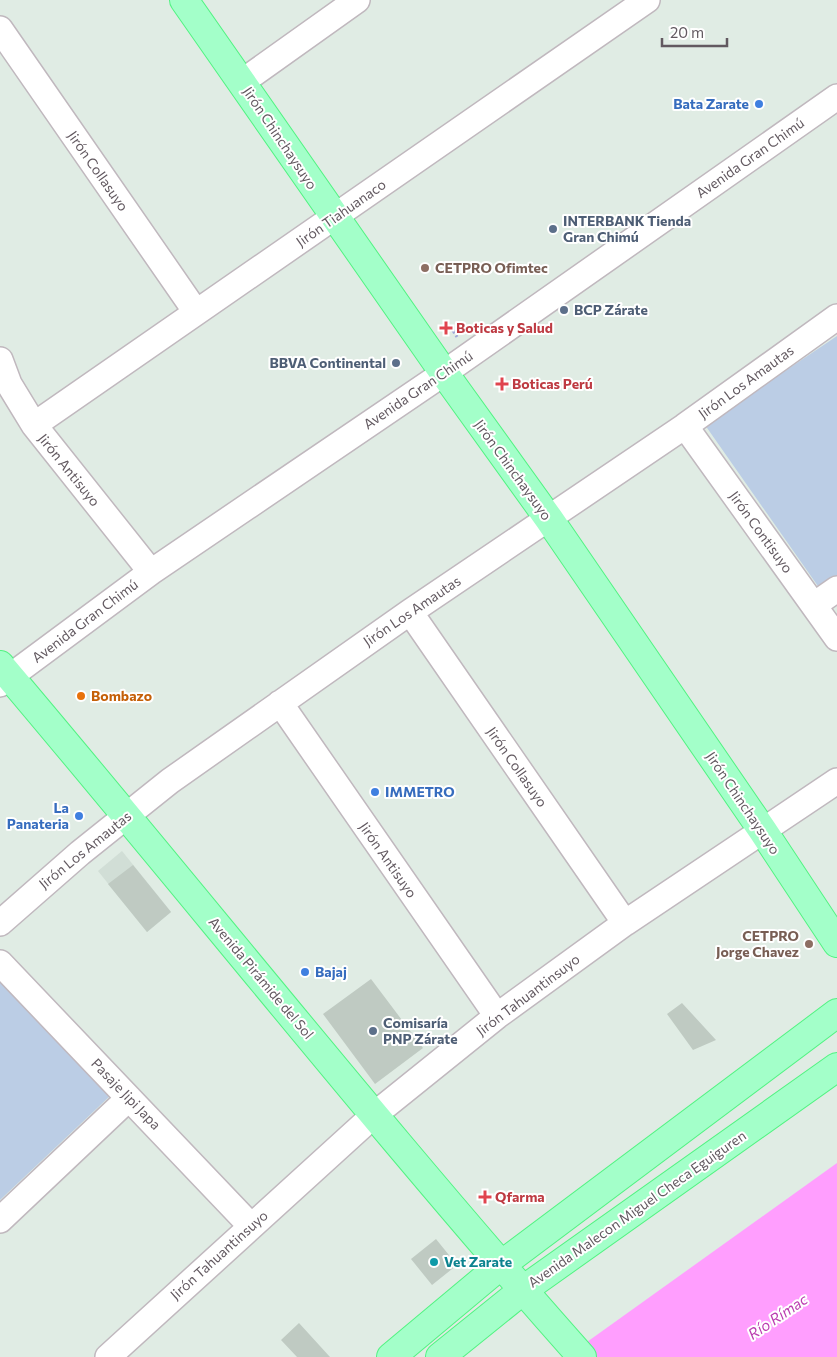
<svg xmlns="http://www.w3.org/2000/svg" width="837" height="1357" viewBox="0 0 837 1357" font-family="Commissioner,sans-serif">
  <style>
    .education { fill: #d1ded6 }
    .green { fill: #bbcde5 }
    .water { fill: #ff9efe }
    .building { fill: #bfcac2 }
    .lines { fill: none; stroke-linecap: round; stroke-linejoin: round }
    .minor-casing { stroke: #c0b8be; stroke-width: 28 }
    .major-casing { stroke: #52f382; stroke-width: 30 }
    .path { stroke: #9ea8d7; stroke-width: 3; stroke-dasharray: 5 2.5; stroke-linecap: butt }
    .minor { stroke: #fff; stroke-width: 25 }
    .major { stroke: #a3ffc9; stroke-width: 28 }
    .shop-dot { fill: #3f7fe0; stroke: #fff; stroke-width: 2 }
    .service-dot { fill: #5c6f8a; stroke: #fff; stroke-width: 2 }
    .education-dot { fill: #8d6e63; stroke: #fff; stroke-width: 2 }
    .health-dot { fill: #e0444e; stroke: #fff; stroke-width: 2 }
    .food-dot { fill: #e8710a; stroke: #fff; stroke-width: 2 }
    .culture-dot { fill: #0f9aa8; stroke: #fff; stroke-width: 2 }
    .labels { text-anchor: middle; stroke-width: 4; stroke-linejoin: round; paint-order: stroke }
    .shop-label { font-size: 14px; font-weight: bold; fill: #366cbe; stroke: #fff; text-anchor: end }
    .street-label { font-size: 14px; fill: #625960; stroke: #fff }
    .service-label { font-size: 14px; font-weight: bold; fill: #4e5e75; stroke: #fff; text-anchor: start }
    .education-label { font-size: 14px; font-weight: bold; fill: #785e54; stroke: #fff; text-anchor: start }
    .health-label { font-size: 14px; font-weight: bold; fill: #be3a42; stroke: #fff; text-anchor: start }
    .food-label { font-size: 14px; font-weight: bold; fill: #c56008; stroke: #fff; text-anchor: start }
    .culture-label { font-size: 14px; font-weight: bold; fill: #0d838f; stroke: #fff; text-anchor: start }
    .water-label { font-size: 15px; font-style: italic; fill: #bb3db0; stroke: #fff }
  </style>
  <rect width="100%" height="100%" fill="#e0ece4"/>
  <path class="education" d="M122,851L171,912L147,932L98,871Z"/>
  <path class="green" d="M837,336V576L820,589L705,425Z
    M0,978L111,1095L0,1200Z"/>
  <path class="water" d="M837,1163V1357H566Z"/>
  <path class="building" d="M133,865L171,912L147,932L108,884Z
    M371,979L423,1048L375,1084L323,1014Z
    M682,1003L716,1040L693,1050L667,1014Z
    M436,1239L457,1265L432,1285L411,1259Z
    M299,1323L330,1357H297L281,1340Z"/>
  <g class="lines">
    <g class="minor-casing">
      <path id="minor" d="M0,29L196,312
        M242,82L357,0
        M0,360L9,384L34,425L151,572
        M34,425L647,0
        M685,426L837,638
        M814,605L837,589
        M410,612L625,923
        M0,684L151,572L444,373L837,97
        M280,703L497,1016
        M0,923L80,853L170,781L410,612L685,426L837,317
        M0,963L251,1226
        M0,1220L129,1098
        M108,1357L374,1115L497,1016L625,923L837,781"/>
    </g>
    <g class="major-casing">
      <path id="major" d="M184,0L444,373L549,519L763,831L837,943
        M0,665C195,895 382,1132 582,1357
        M391,1357L501,1265L837,1013
        M440,1357L523,1290L837,1067"/>
    </g>
    <path class="path" d="M452,329L457,337"/>
    <use href="#minor" class="minor"/>
    <use href="#major" class="major"/>
  </g>
  <g class="shop-dot">
    <circle cx="759" cy="104" r="5"/>
    <circle cx="375" cy="792" r="5"/>
    <circle cx="79" cy="816" r="5"/>
    <circle cx="305" cy="972" r="5"/>
  </g>
  <g class="service-dot">
    <circle cx="553" cy="229" r="5"/>
    <circle cx="564" cy="310" r="5"/>
    <circle cx="396" cy="363" r="5"/>
    <circle cx="373" cy="1031" r="5"/>
  </g>
  <g class="education-dot">
    <circle cx="425" cy="268" r="5"/>
    <circle cx="809" cy="944" r="5"/>
  </g>
  <g class="health-dot">
    <path d="M443.5 320.5h5v5h5v5h-5v5h-5v-5h-5v-5h5z"/>
    <path d="M499.5 376.5h5v5h5v5h-5v5h-5v-5h-5v-5h5z"/>
    <path d="M482.5 1189.5h5v5h5v5h-5v5h-5v-5h-5v-5h5z"/>
  </g>
  <circle class="food-dot" cx="81" cy="696" r="5"/>
  <circle class="culture-dot" cx="434" cy="1262" r="5"/>
  <g class="labels">
    <g class="shop-label">
      <text x="749" y="109">Bata Zarate</text>
      <text x="385" y="797" text-anchor="start">IMMETRO</text>
      <text x="69" y="813">La<tspan x="69" dy="16">Panateria</tspan></text>
      <text x="315" y="977" text-anchor="start">Bajaj</text>
    </g>
    <g class="street-label">
      <text transform="translate(280 138) rotate(56)" y="5">Jirón Chinchaysuyo</text>
      <text transform="translate(750 158) rotate(-35)" y="5">Avenida Gran Chimú</text>
      <text transform="translate(98 171) rotate(55)" y="5">Jirón Collasuyo</text>
      <text transform="translate(341 213) rotate(-35)" y="5">Jirón Tiahuanaco</text>
      <text transform="translate(746 382) rotate(-36)" y="5">Jirón Los Amautas</text>
      <text transform="translate(418 390) rotate(-34)" y="5">Avenida Gran Chimú</text>
      <text transform="translate(69 470) rotate(51)" y="5">Jirón Antisuyo</text>
      <text transform="translate(513 470) rotate(54)" y="5">Jirón Chinchaysuyo</text>
      <text transform="translate(761 532) rotate(54)" y="5">Jirón Contisuyo</text>
      <text transform="translate(412 611) rotate(-34)" y="5">Jirón Los Amautas</text>
      <text transform="translate(85 621) rotate(-37)" y="5">Avenida Gran Chimú</text>
      <text transform="translate(517 767) rotate(55)" y="5">Jirón Collasuyo</text>
      <text transform="translate(743 803) rotate(56)" y="5">Jirón Chinchaysuyo</text>
      <text transform="translate(85 850) rotate(-39)" y="5">Jirón Los Amautas</text>
      <text transform="translate(388 860) rotate(55)" y="5">Jirón Antisuyo</text>
      <text transform="translate(261 978) rotate(50)" y="5">Avenida Pirámide del Sol</text>
      <text transform="translate(528 995) rotate(-37)" y="5">Jirón Tahuantinsuyo</text>
      <text transform="translate(126 1094) rotate(46)" y="5">Pasaje Jipi Japa</text>
      <text transform="translate(637 1209) rotate(-35)" y="5">Avenida Malecon Miguel Checa Eguiguren</text>
      <text transform="translate(219 1255) rotate(-42)" y="5">Jirón Tahuantinsuyo</text>
    </g>
    <g class="service-label">
      <text x="563" y="226">INTERBANK Tienda<tspan x="563" dy="16">Gran Chimú</tspan></text>
      <text x="574" y="315">BCP Zárate</text>
      <text x="386" y="368" text-anchor="end">BBVA Continental</text>
      <text x="383" y="1028">Comisaría<tspan x="383" dy="16">PNP Zárate</tspan></text>
    </g>
    <g class="education-label">
      <text x="435" y="273">CETPRO Ofimtec</text>
      <text x="799" y="941" text-anchor="end">CETPRO<tspan x="799" dy="16">Jorge Chavez</tspan></text>
    </g>
    <g class="health-label">
      <text x="456" y="333">Boticas y Salud</text>
      <text x="512" y="389">Boticas Perú</text>
      <text x="495" y="1202">Qfarma</text>
    </g>
    <g class="food-label">
      <text x="91" y="701">Bombazo</text>
    </g>
    <g class="culture-label">
      <text x="444" y="1267">Vet Zarate</text>
    </g>
    <g class="water-label">
      <text transform="translate(778 1317) rotate(-34)" y="5">Río Rímac</text>
    </g>
  </g>
  <path d="M662 38v8h65v-8" fill="none" stroke="#625960" stroke-width="2.5"/>
  <text x="670" y="38" font-size="15" fill="#625960" stroke="#ffffff" stroke-width="4" paint-order="stroke">20 m</text>
</svg>
